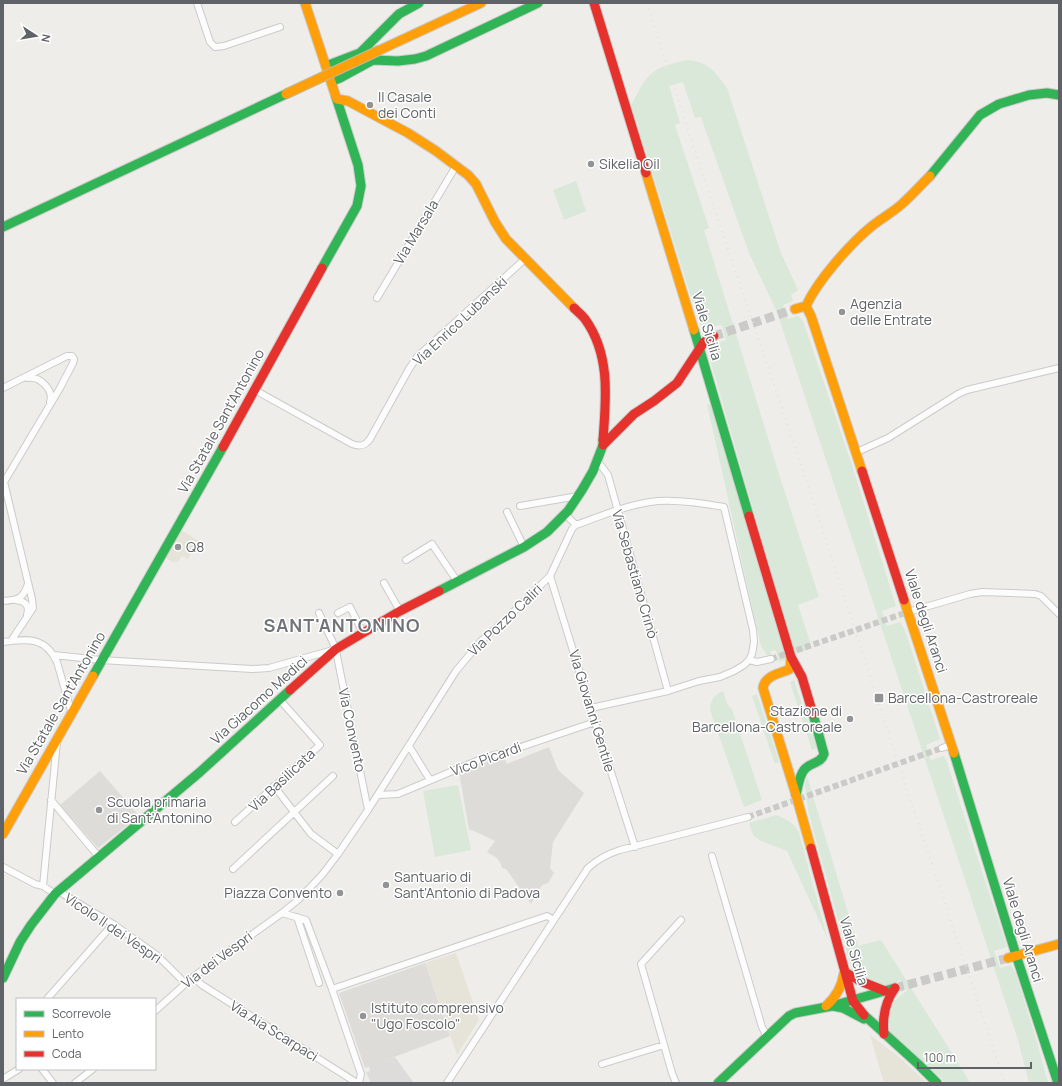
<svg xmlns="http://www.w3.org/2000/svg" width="1062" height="1086" viewBox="0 0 1062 1086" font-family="Manrope,sans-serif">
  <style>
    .commercial { fill: #e6e4d8 }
    .industrial { fill: #dddcda }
    .education { fill: #dedcd8 }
    .green { fill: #d9e8d8 }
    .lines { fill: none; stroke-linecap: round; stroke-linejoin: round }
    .street-tunnel { stroke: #cacac8; stroke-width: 6; stroke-dasharray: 6 3; stroke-linecap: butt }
    .secondary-tunnel { stroke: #cacac8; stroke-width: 9; stroke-dasharray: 9 4.5; stroke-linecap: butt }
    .street-casing { stroke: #cbcbca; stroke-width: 8 }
    .fast-casing { stroke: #cbcbca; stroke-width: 11 }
    .slow-casing { stroke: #cbcbca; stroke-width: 11 }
    .jam-casing { stroke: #cbcbca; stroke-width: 11 }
    .street { stroke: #fcfcfc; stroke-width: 6 }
    .fast { stroke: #30b455; stroke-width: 9 }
    .slow { stroke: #ff9f0a; stroke-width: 9 }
    .jam { stroke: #e5322d; stroke-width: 9 }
    .rail { stroke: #e3e4e3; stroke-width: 2.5; stroke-dasharray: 1 5; stroke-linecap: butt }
    .slow-bridge-casing { stroke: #c2b99a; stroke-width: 11; stroke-linecap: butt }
    .slow-bridge { stroke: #ff9f0a; stroke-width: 9 }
    .poi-dot { fill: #919394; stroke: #fff; stroke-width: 1.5 }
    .labels { text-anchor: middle; stroke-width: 3; stroke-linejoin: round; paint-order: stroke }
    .poi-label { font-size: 14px; fill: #5f6266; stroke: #fff; text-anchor: start }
    .street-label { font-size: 14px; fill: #5f6266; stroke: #fff }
    .district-label { font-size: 18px; font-weight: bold; letter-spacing: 1px; fill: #707478; stroke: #fff }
  </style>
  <rect width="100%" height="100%" fill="#eeede9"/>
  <path class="commercial" d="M181,530L199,541L188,559L182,556L178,562L175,561L174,563L165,558Z
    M456,953L479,1020L457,1055L425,963Z
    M870,1035L899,1057L927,1083H884Z"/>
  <path class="industrial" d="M395,1057L414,1083H371L366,1072L370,1071L369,1066Z"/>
  <path class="education" d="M549,747L558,770L584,793L553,842L550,868L554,873L548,883L542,885L531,904L506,869L502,868L501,864L497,858L487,852L495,841L474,831L469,830L459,772L503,756L507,764Z
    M100,771L139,816L98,848L60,805Z
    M425,963L450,1036L365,1068L339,993Z"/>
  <path class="green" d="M686,60C707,61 715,71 727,88L781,253L798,290L791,295L793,301L783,305L788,319L798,316L803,321L851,462L896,606L882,611L887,626L900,622L905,630L940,739L926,745L931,760L944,756L947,762L976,853L1007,947L994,951L1000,968L1011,965L1016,974L1037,1042L1048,1083H1029L1018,1040L777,312L749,253L701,117L695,118L683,82L669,86L680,123L675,125L709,228L704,230L779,474L819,597L798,605L812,648L795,654L709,356C711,345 717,343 726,340L722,325C713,326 705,331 699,322L631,105C637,95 642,82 651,74C660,66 675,63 686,60Z
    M576,181L586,211L564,220L553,190Z
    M711,404L786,660L779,662L776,650L770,651L771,655H767L761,646C742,566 726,486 707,405Z
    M794,680L817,748L812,750L790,682Z
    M723,691L727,704L732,709L762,800L744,807L710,710C710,700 714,695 723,691Z
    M757,694L779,762L775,764L752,696Z
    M807,776L858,946L881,940L965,1074L970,1083H945L942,1079L890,1033C882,1013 891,1001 907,991L900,980C897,982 892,985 888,986C876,988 861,977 852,970L808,811L805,786Z
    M458,785L471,850L435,857L423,791Z
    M776,815C788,820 793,822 799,833L828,940L787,851L761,841L753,835L749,823Z"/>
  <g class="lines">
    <path class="street-tunnel" d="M771,659L908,612
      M748,817L942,748"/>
    <path class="secondary-tunnel" d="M714,336L795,309
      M895,988L1008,958"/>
    <g class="street-casing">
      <path id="street" d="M197,3L210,42L215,47L224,46L280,27
        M377,298L456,166
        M28,378C40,376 54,390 50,402
        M3,388L67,356H72L74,359L73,363L60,388L4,482L32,599L33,608L11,641
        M255,390L352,444C360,447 365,446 370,439L409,369L417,357L525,259
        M857,452L888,438L958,394L967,390L1059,368
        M597,460L608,475L668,691
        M520,506L578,496
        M507,512L524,547
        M565,514L576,525
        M406,560L432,544L457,581
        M550,576L595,722L635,847
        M384,583L400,611
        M15,600C25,601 30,605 27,615
        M3,601C18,600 23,599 28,584
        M908,612L970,594L982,592L1035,594L1041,596L1059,614
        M319,613L336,649L337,656L368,810
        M338,613L350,607L363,633
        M3,642C27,639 45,636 57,662L71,711
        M54,655L101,660L252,669L269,668L333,650
        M749,660L757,662L771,659
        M409,746L430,780
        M942,748L951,745
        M274,786L311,834L338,854
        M378,795L398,794L486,757L503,753L595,722
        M51,800L99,857
        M235,822L320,745L280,700
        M712,856L762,1027L767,1037
        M3,867L35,884L43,886L55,894
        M233,869L333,776
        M43,886L57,742
        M58,891L113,924L158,956L185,983
        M282,913L306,920L332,989L361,1074L359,1083
        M297,917L319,983
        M193,977L202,985L357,1083
        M332,989L547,916L554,920
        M47,999L113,924
        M155,1011L193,977L282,913L298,900L322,875L338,854L368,810L456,671L481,641L503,622L550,576L572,529L576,525C601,516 624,506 650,502C672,498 702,503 724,507L753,630L754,642L752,654L749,660L744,665L734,671L720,677L699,681L668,691L591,708
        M602,1064L664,1045
        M42,1069L53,1083
        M3,1079L19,1069
        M75,1083L93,1069
        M447,1083L588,868C598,859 607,854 620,850L748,817
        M676,1083L672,1073L641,964L681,920"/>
    </g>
    <g class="fast-casing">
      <path id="fast" d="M326,66L360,53L399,14L419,3
        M330,78L335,80L340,78L373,60L398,61L415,59L426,56L538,3
        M930,176L980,115L999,104L1029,95L1047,93L1059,95
        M3,227L286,94
        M322,268L357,206L361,186L358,165L336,97
        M694,330L749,516
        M439,591L524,547L547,532L568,511L582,490L593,471L603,445V440
        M93,676L223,447
        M954,753L1016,955L1058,1083
        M796,795C798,787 799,776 804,770C810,762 821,764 824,754L813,714
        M3,978L20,942L31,925L55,894L200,772L290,690
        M833,1006L843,1008L864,1019
        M864,1015L918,1064L937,1083
        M718,1083L789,1016L795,1013L832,1006L895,988"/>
    </g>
    <g class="slow-casing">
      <path id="slow" d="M305,3L336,97
        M380,50L481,3
        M337,99L348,101L408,133L436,151L468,175L476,184L495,222L506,239L574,308
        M646,173L694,330
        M806,306L811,316L862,471
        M795,309L806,306C818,280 850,244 872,226C882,218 893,212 902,204C912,195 921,185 930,176
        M904,600L954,753
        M791,657L790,669C780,674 765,675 763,688L796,795L811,848
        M3,834L93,676
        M1008,958L1059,944
        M826,1006C836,997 842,987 844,973"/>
    </g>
    <g class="jam-casing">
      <path id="jam" d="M594,3L646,173
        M574,308C578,312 582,315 585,319C611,355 606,399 603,440
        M603,445L634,414L654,401L677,383L704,342L714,336
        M223,447L322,268
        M862,471L904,600
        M749,516L791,657L802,677L813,714
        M290,690L336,649L400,611L439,591
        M811,848L853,1001L864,1015
        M845,972L860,981L885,991
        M884,1034C882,1016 885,1002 895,988"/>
    </g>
    <use href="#street" class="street"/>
    <use href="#fast" class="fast"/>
    <use href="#slow" class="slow"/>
    <use href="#jam" class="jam"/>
    <path class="rail" d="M647,3L694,149L804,473L891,741L1005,1083"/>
    <g class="slow-bridge-casing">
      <path id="slow-bridge" d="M286,94L380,50"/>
    </g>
    <use href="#slow-bridge" class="slow-bridge"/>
  </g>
  <g class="poi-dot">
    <circle cx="370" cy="105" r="4"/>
    <circle cx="591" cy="164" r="4"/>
    <circle cx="842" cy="312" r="4"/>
    <circle cx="178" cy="547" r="4"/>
    <rect x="874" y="693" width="10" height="10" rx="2"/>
    <circle cx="850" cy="719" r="4"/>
    <circle cx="99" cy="810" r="4"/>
    <circle cx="386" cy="885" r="4"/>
    <circle cx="340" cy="893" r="4"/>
    <circle cx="363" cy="1016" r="4"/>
  </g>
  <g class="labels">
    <g class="poi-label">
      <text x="378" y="102">Il Casale<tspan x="378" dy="16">dei Conti</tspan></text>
      <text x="599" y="169">Sikelia Oil</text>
      <text x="850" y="309">Agenzia<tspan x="850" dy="16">delle Entrate</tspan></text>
      <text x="186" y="552">Q8</text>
      <text x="888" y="703">Barcellona-Castroreale</text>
      <text x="842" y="716" text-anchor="end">Stazione di<tspan x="842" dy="16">Barcellona-Castroreale</tspan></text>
      <text x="107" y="807">Scuola primaria<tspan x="107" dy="16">di Sant'Antonino</tspan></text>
      <text x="394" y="882">Santuario di<tspan x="394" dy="16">Sant'Antonio di Padova</tspan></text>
      <text x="332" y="898" text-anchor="end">Piazza Convento</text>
      <text x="371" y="1013">Istituto comprensivo<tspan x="371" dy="16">"Ugo Foscolo"</tspan></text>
    </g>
    <g class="street-label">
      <text transform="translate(416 232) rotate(-59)" y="5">Via Marsala</text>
      <text transform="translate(460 321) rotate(-43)" y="5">Via Enrico Lubanski</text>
      <text transform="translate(707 326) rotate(73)" y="5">Viale Sicilia</text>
      <text transform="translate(221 421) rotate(-61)" y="5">Via Statale Sant'Antonino</text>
      <text transform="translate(635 574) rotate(74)" y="5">Via Sebastiano Crinò</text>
      <text transform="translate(505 620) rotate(-44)" y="5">Via Pozzo Caliri</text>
      <text transform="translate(926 621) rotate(72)" y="5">Viale degli Aranci</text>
      <text transform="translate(259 700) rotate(-42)" y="5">Via Giacomo Medici</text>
      <text transform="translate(61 703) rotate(-60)" y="5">Via Statale Sant'Antonino</text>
      <text transform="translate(592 711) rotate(73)" y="5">Via Giovanni Gentile</text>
      <text transform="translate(352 730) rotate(78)" y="5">Via Convento</text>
      <text transform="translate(486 759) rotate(-20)" y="5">Vico Picardi</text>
      <text transform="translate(282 780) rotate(-43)" y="5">Via Basilicata</text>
      <text transform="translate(113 928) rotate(34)" y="5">Vicolo II dei Vespri</text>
      <text transform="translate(1023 930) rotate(73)" y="5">Viale degli Aranci</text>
      <text transform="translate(854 951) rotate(74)" y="5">Viale Sicilia</text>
      <text transform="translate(217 960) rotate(-37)" y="5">Via dei Vespri</text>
      <text transform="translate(274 1031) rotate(32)" y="5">Via Aia Scarpaci</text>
    </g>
    <g class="district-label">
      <text x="342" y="632">SANT'ANTONINO</text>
    </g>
  </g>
  <rect width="1062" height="1086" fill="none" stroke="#5f6266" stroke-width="8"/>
  <rect x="16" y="998" width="140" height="72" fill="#ffffff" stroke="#bfc0c2"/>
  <rect x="24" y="1011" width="20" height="6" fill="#30b455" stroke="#bfc0c2"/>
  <text x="52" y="1018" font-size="12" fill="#5f6266">Scorrevole</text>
  <rect x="24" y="1031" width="20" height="6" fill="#ff9f0a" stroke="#bfc0c2"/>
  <text x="52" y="1038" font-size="12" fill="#5f6266">Lento</text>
  <rect x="24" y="1051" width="20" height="6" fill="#e5322d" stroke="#bfc0c2"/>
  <text x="52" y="1058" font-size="12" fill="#5f6266">Coda</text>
  <g transform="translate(36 36) rotate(102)" stroke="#ffffff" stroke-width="3" paint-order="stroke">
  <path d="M0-3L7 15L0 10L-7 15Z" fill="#5f6266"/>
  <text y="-6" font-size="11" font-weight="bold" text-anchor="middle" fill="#5f6266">N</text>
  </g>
  <path d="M918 1062v6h113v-6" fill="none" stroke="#5f6266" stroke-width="2"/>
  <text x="924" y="1062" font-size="12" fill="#5f6266" stroke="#ffffff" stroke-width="3" paint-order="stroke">100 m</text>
</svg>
